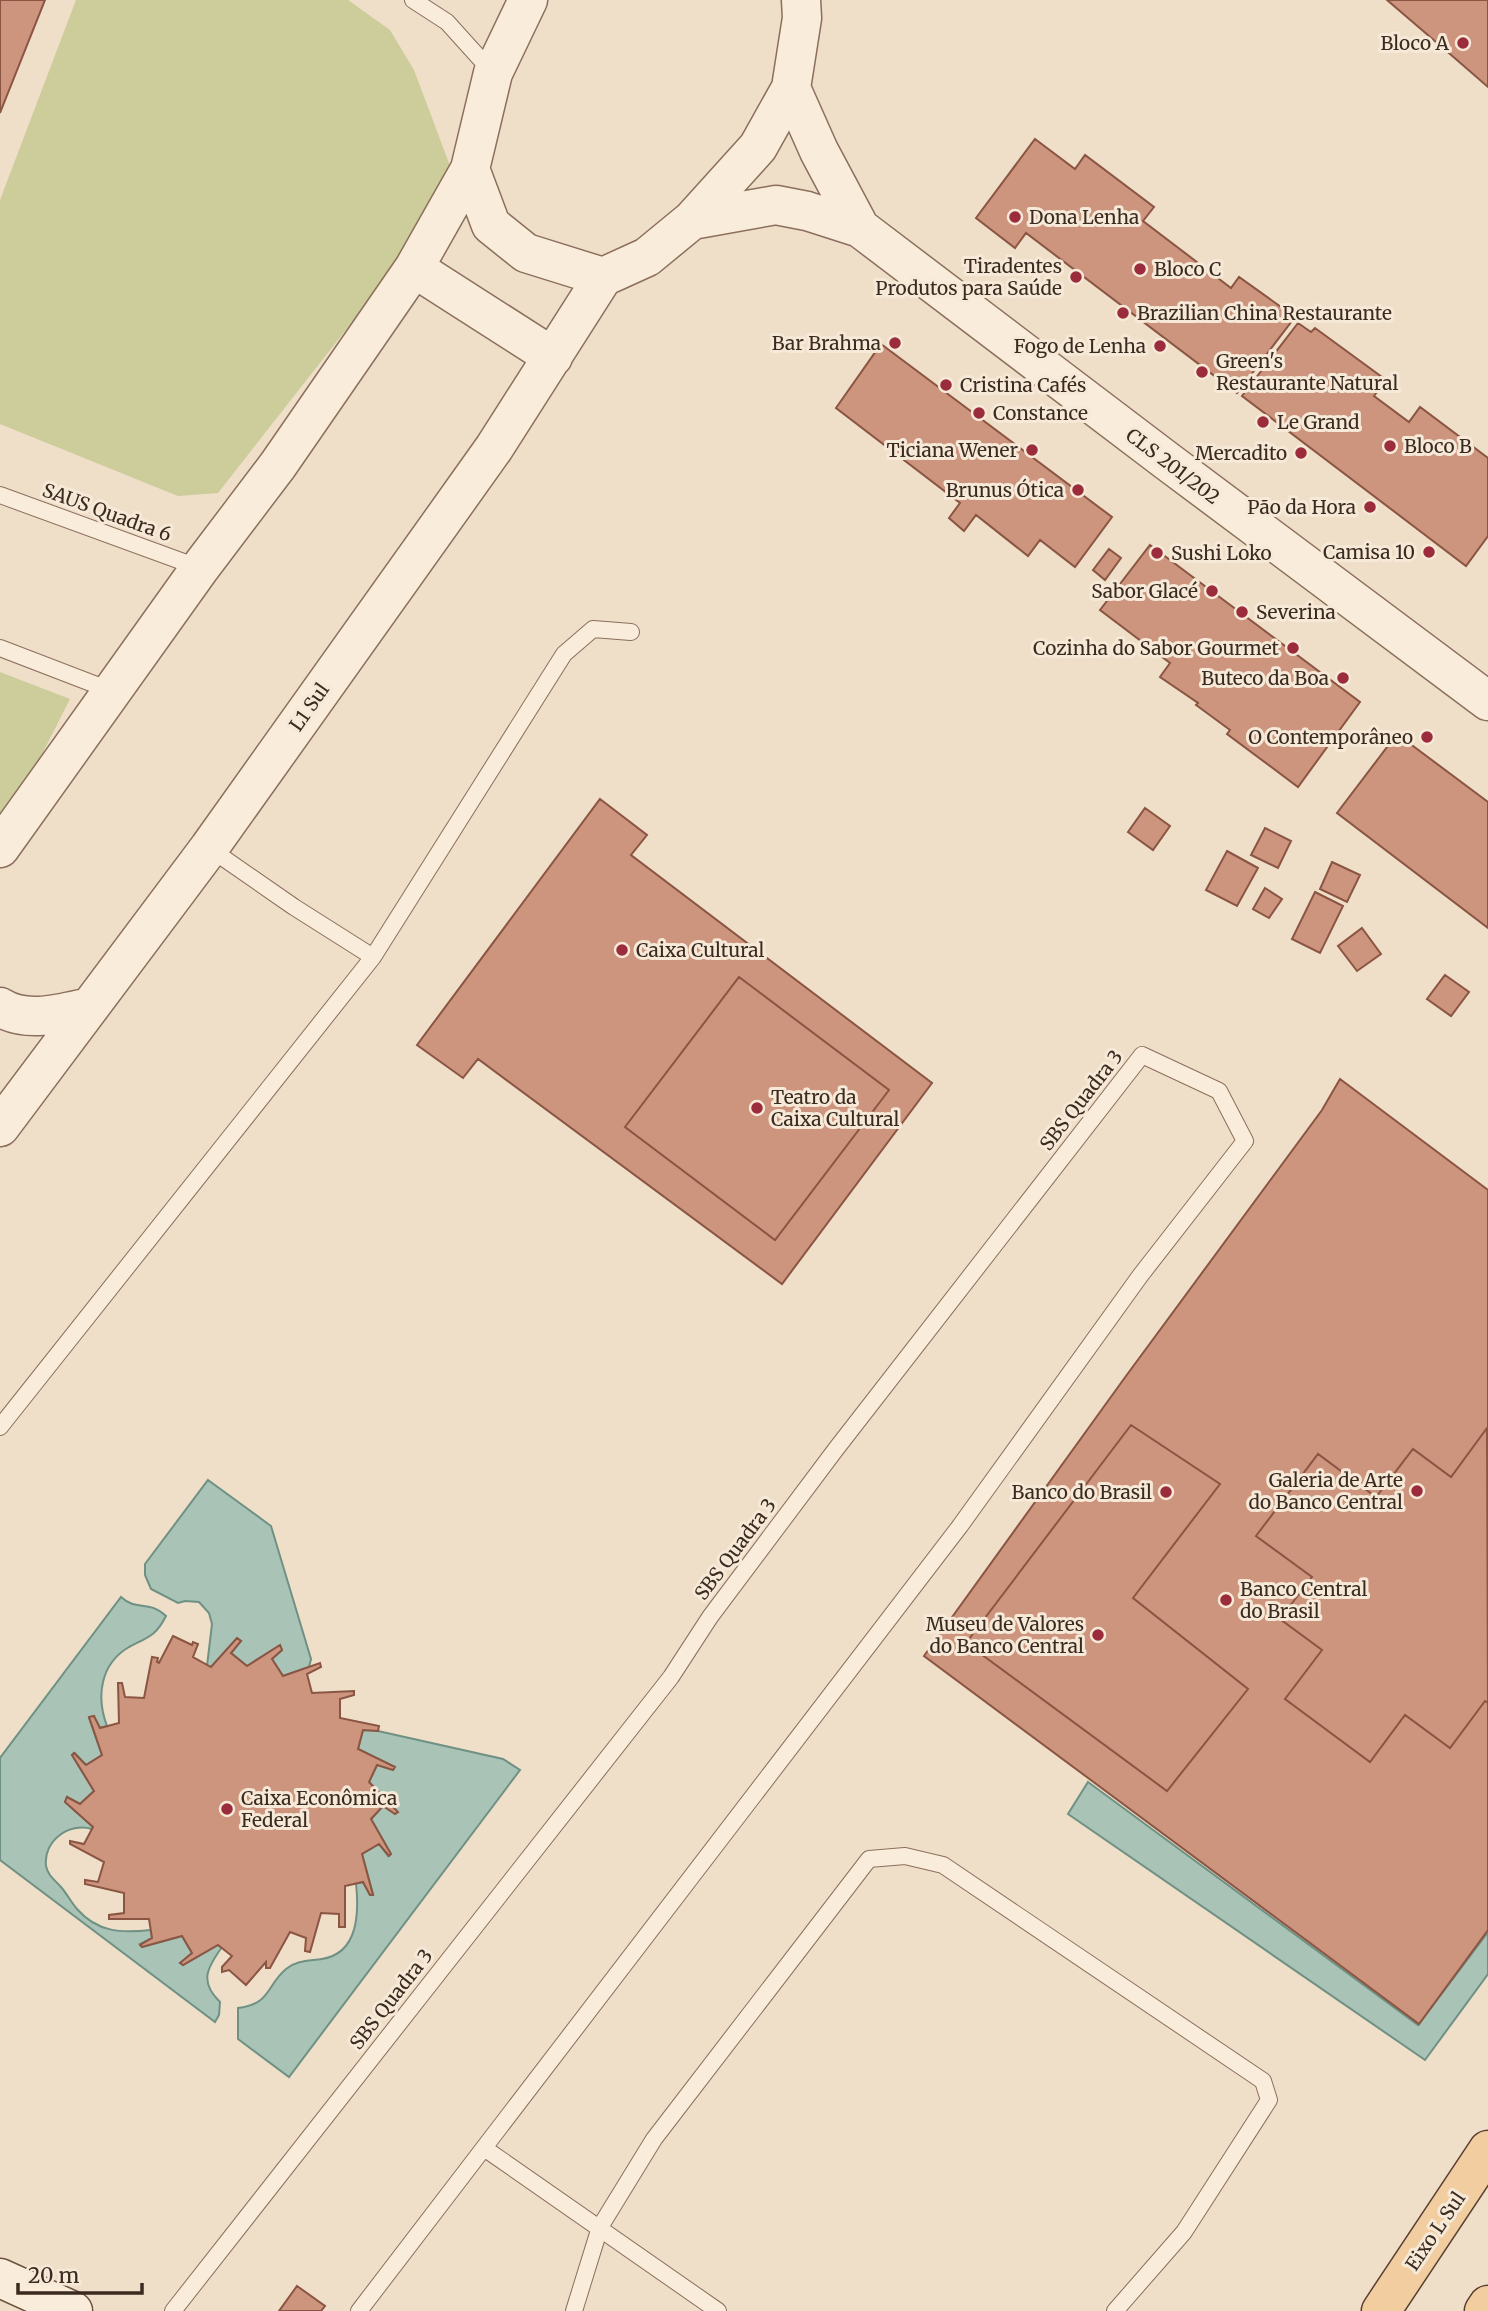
<svg xmlns="http://www.w3.org/2000/svg" width="1488" height="2311" viewBox="0 0 1488 2311" font-family="Merriweather,serif">
  <style>
    .green { fill: #cdcc9b }
    .water { fill: #a9c3b7; stroke: #6f9184; stroke-width: 2 }
    .building { fill: #cd947e; stroke: #8a5542; stroke-width: 2 }
    .lines { fill: none; stroke-linecap: round; stroke-linejoin: round }
    .service-casing { stroke: #8b6f5c; stroke-width: 18 }
    .tertiary-casing { stroke: #8b6f5c; stroke-width: 41 }
    .secondary-casing { stroke: #6d503f; stroke-width: 41 }
    .primary-casing { stroke: #593e30; stroke-width: 41 }
    .service { stroke: #f9ecdb; stroke-width: 16 }
    .tertiary { stroke: #f9ecdb; stroke-width: 38 }
    .secondary { stroke: #f9ecdb; stroke-width: 38 }
    .primary { stroke: #f1cda0; stroke-width: 38 }
    .poi-dot { fill: #9a2c3c; stroke: #f6e9d7; stroke-width: 2.5 }
    .labels { text-anchor: middle; stroke-width: 6; stroke-linejoin: round; paint-order: stroke }
    .poi-label { font-size: 19px; fill: #3b2a20; stroke: #f6e9d7; text-anchor: end }
    .street-label { font-size: 19px; fill: #3b2a20; stroke: #f6e9d7 }
  </style>
  <rect width="100%" height="100%" fill="#efdec8"/>
  <path class="green" d="M76,0H348L390,30L414,70L458,187L218,493L178,496L0,424V200Z
    M0,672L70,699L37,764L0,814Z"/>
  <path class="water" d="M208,1480L271,1526L311,1659L309,1667L283,1676L272,1659L282,1650L280,1646L247,1666L231,1653L241,1641L237,1638L211,1667L207,1666L212,1624L209,1613L199,1602L185,1601L178,1603L151,1589L145,1575V1564Z
    M121,1597C137,1612 148,1599 166,1616C156,1636 148,1637 129,1647C100,1664 96,1697 107,1726L100,1728L94,1717L89,1718L102,1755L86,1765L75,1753L72,1755L94,1791L80,1804L67,1797L65,1802L93,1827L92,1829C69,1822 43,1841 46,1866C48,1876 55,1880 61,1887C67,1894 71,1902 77,1909C98,1933 122,1933 151,1930L152,1938L140,1944L142,1947L182,1936L192,1953L181,1963L183,1965L218,1945L222,1947C207,1968 199,1982 220,2002L219,2015L215,2022L0,1860V1758Z
    M363,1730L378,1731L503,1759L520,1770L289,2077L238,2039V2008C271,2004 266,1986 286,1969C297,1960 310,1961 322,1959C359,1953 359,1912 356,1883L363,1882L370,1895L373,1894L362,1854L379,1844L388,1856L391,1854L371,1819L383,1806L395,1813L397,1812L369,1782L377,1765L394,1767L358,1749Z
    M1088,1782L1418,2025L1488,1932V1974L1425,2060L1068,1814Z"/>
  <path class="building" d="M0,0H45L0,113Z
    M1387,0H1488V87L1450,54Z
    M1035,139L1075,169L1085,155L1154,207L1143,221L1231,288L1239,277L1295,317L1237,393L1026,233L1015,248L976,218Z
    M1298,323L1311,332L1315,328L1386,380L1374,396L1409,422L1420,407L1488,458V536L1466,566L1242,396Z
    M881,344L1112,517L1075,567L1040,540L1028,556L976,515L964,531L949,518L960,503L836,408Z
    M1150,545L1360,702L1298,787L1227,734L1230,730L1196,705L1198,703L1160,677L1170,663L1100,610Z
    M1109,549L1121,558L1105,580L1093,570Z
    M1397,734L1488,802V928L1337,813Z
    M600,799L647,835L631,855L932,1083L782,1284L478,1059L463,1078L417,1045Z
    M1145,808L1170,826L1153,850L1128,832Z
    M1265,828L1291,841L1278,868L1251,855Z
    M1227,851L1258,868L1237,906L1206,890Z
    M1332,862L1360,875L1347,902L1320,889Z
    M1265,888L1282,899L1269,918L1253,909Z
    M1315,892L1343,906L1320,953L1292,939Z
    M1362,928L1381,954L1357,971L1338,946Z
    M1445,975L1469,992L1451,1016L1427,999Z
    M739,977L889,1090L775,1240L625,1127Z
    M1340,1079L1488,1190V1930L1419,2024L924,1656L1126,1376L1322,1110Z
    M1131,1425L1220,1484L1133,1598L1248,1689L1167,1791L966,1643Z
    M1487,1428L1488,1703L1485,1701L1450,1748L1405,1715L1370,1762L1285,1699L1322,1650L1280,1619L1312,1577L1256,1536L1318,1454L1376,1497L1413,1449L1451,1477Z
    M173,1636L192,1645L193,1642L198,1644L193,1657L211,1667L237,1638L241,1641L231,1653L247,1666L280,1645L282,1650L272,1659L283,1676L320,1663L321,1667L307,1674L312,1693L354,1691V1695L340,1699V1718L379,1726L378,1731L363,1730L358,1749L395,1767L393,1770L377,1765L369,1782L398,1812L395,1814L383,1806L371,1819L391,1854L389,1856L379,1844L362,1854L373,1895H370L363,1882L345,1886V1927H339V1914L321,1913L310,1952L305,1951L306,1938L290,1932L270,1968H266V1962L246,1985L229,1970L222,1972V1967L232,1956L218,1945L183,1965L180,1963L192,1953L182,1936L142,1947L140,1945L152,1938L149,1919H109V1915L124,1913V1893L85,1884V1880L98,1882L104,1862L70,1844V1841L84,1844L93,1827L65,1802L67,1797L80,1804L94,1791L72,1755L74,1753L86,1765L102,1755L89,1717L94,1716L100,1728L119,1723L118,1683H122L125,1697L144,1698L152,1657L158,1658L157,1662L159,1663Z
    M297,2286L325,2306L321,2311H279Z"/>
  <g class="lines">
    <g class="service-casing">
      <path id="service" d="M413,0L447,22L493,73
        M0,495L200,568
        M0,648L112,691
        M209,848L294,907L373,957
        M0,1427L373,957L564,654L593,629L631,632
        M484,2148L718,2311
        M173,2311L671,1677L710,1617L836,1449L1142,1055L1219,1091L1245,1141L1140,1276L960,1526L359,2311
        M574,2311L600,2227L654,2139L869,1859L905,1856L943,1865L1263,2081L1269,2100L1184,2232L1115,2311"/>
    </g>
    <g class="tertiary-casing">
      <path id="tertiary" d="M528,0L493,73L470,169L491,225L526,253L603,277L647,257L692,220L758,147L791,88L802,18L801,0
        M791,88L819,151L860,228
        M692,220L776,205L807,211L860,228L1167,461L1488,701
        M414,268L553,357
        M0,848L200,568L278,465L414,268L470,169
        M0,1007C26,1024 62,1013 90,1007
        M0,1127L209,848L494,448L603,277"/>
    </g>
    <g class="secondary-casing">
      <path id="secondary" d="M0,2278L73,2311"/>
    </g>
    <g class="primary-casing">
      <path id="primary" d="M1381,2311L1488,2150
        M1484,2311L1488,2305"/>
    </g>
    <use href="#service" class="service"/>
    <use href="#tertiary" class="tertiary"/>
    <use href="#secondary" class="secondary"/>
    <use href="#primary" class="primary"/>
  </g>
  <g class="poi-dot">
    <circle cx="1463" cy="43" r="7"/>
    <circle cx="1015" cy="217" r="7"/>
    <circle cx="1140" cy="269" r="7"/>
    <circle cx="1076" cy="277" r="7"/>
    <circle cx="1123" cy="313" r="7"/>
    <circle cx="895" cy="343" r="7"/>
    <circle cx="1160" cy="346" r="7"/>
    <circle cx="1202" cy="372" r="7"/>
    <circle cx="946" cy="385" r="7"/>
    <circle cx="979" cy="413" r="7"/>
    <circle cx="1263" cy="422" r="7"/>
    <circle cx="1390" cy="446" r="7"/>
    <circle cx="1032" cy="450" r="7"/>
    <circle cx="1301" cy="453" r="7"/>
    <circle cx="1078" cy="490" r="7"/>
    <circle cx="1370" cy="507" r="7"/>
    <circle cx="1429" cy="552" r="7"/>
    <circle cx="1157" cy="553" r="7"/>
    <circle cx="1212" cy="591" r="7"/>
    <circle cx="1242" cy="612" r="7"/>
    <circle cx="1293" cy="648" r="7"/>
    <circle cx="1343" cy="678" r="7"/>
    <circle cx="1427" cy="737" r="7"/>
    <circle cx="622" cy="950" r="7"/>
    <circle cx="757" cy="1108" r="7"/>
    <circle cx="1417" cy="1491" r="7"/>
    <circle cx="1166" cy="1492" r="7"/>
    <circle cx="1226" cy="1600" r="7"/>
    <circle cx="1098" cy="1635" r="7"/>
    <circle cx="227" cy="1809" r="7"/>
  </g>
  <g class="labels">
    <g class="poi-label">
      <text x="1449" y="50">Bloco A</text>
      <text x="1029" y="224" text-anchor="start">Dona Lenha</text>
      <text x="1062" y="273">Tiradentes<tspan x="1062" dy="22">Produtos para Saúde</tspan></text>
      <text x="1154" y="276" text-anchor="start">Bloco C</text>
      <text x="1137" y="320" text-anchor="start">Brazilian China Restaurante</text>
      <text x="881" y="350">Bar Brahma</text>
      <text x="1146" y="353">Fogo de Lenha</text>
      <text x="1216" y="368" text-anchor="start">Green's<tspan x="1216" dy="22">Restaurante Natural</tspan></text>
      <text x="960" y="392" text-anchor="start">Cristina Cafés</text>
      <text x="993" y="420" text-anchor="start">Constance</text>
      <text x="1277" y="429" text-anchor="start">Le Grand</text>
      <text x="1404" y="453" text-anchor="start">Bloco B</text>
      <text x="1018" y="457">Ticiana Wener</text>
      <text x="1287" y="460">Mercadito</text>
      <text x="1064" y="497">Brunus Ótica</text>
      <text x="1356" y="514">Pão da Hora</text>
      <text x="1415" y="559">Camisa 10</text>
      <text x="1171" y="560" text-anchor="start">Sushi Loko</text>
      <text x="1198" y="598">Sabor Glacé</text>
      <text x="1256" y="619" text-anchor="start">Severina</text>
      <text x="1279" y="655">Cozinha do Sabor Gourmet</text>
      <text x="1329" y="685">Buteco da Boa</text>
      <text x="1413" y="744">O Contemporâneo</text>
      <text x="636" y="957" text-anchor="start">Caixa Cultural</text>
      <text x="771" y="1104" text-anchor="start">Teatro da<tspan x="771" dy="22">Caixa Cultural</tspan></text>
      <text x="1403" y="1487">Galeria de Arte<tspan x="1403" dy="22">do Banco Central</tspan></text>
      <text x="1152" y="1499">Banco do Brasil</text>
      <text x="1240" y="1596" text-anchor="start">Banco Central<tspan x="1240" dy="22">do Brasil</tspan></text>
      <text x="1084" y="1631">Museu de Valores<tspan x="1084" dy="22">do Banco Central</tspan></text>
      <text x="241" y="1805" text-anchor="start">Caixa Econômica<tspan x="241" dy="22">Federal</tspan></text>
    </g>
    <g class="street-label">
      <text transform="translate(1173 466) rotate(37)" y="7">CLS 201/202</text>
      <text transform="translate(107 512) rotate(20)" y="7">SAUS Quadra 6</text>
      <text transform="translate(309 707) rotate(-55)" y="7">L1 Sul</text>
      <text transform="translate(1081 1100) rotate(-52)" y="7">SBS Quadra 3</text>
      <text transform="translate(735 1549) rotate(-53)" y="7">SBS Quadra 3</text>
      <text transform="translate(391 1999) rotate(-52)" y="7">SBS Quadra 3</text>
      <text transform="translate(1435 2231) rotate(-56)" y="7">Eixo L Sul</text>
    </g>
  </g>
  <path d="M18 2283v10h124v-10" fill="none" stroke="#3b2a20" stroke-width="3.5"/>
  <text x="28" y="2283" font-size="21" fill="#3b2a20" stroke="#f6e9d7" stroke-width="5" paint-order="stroke">20 m</text>
</svg>
